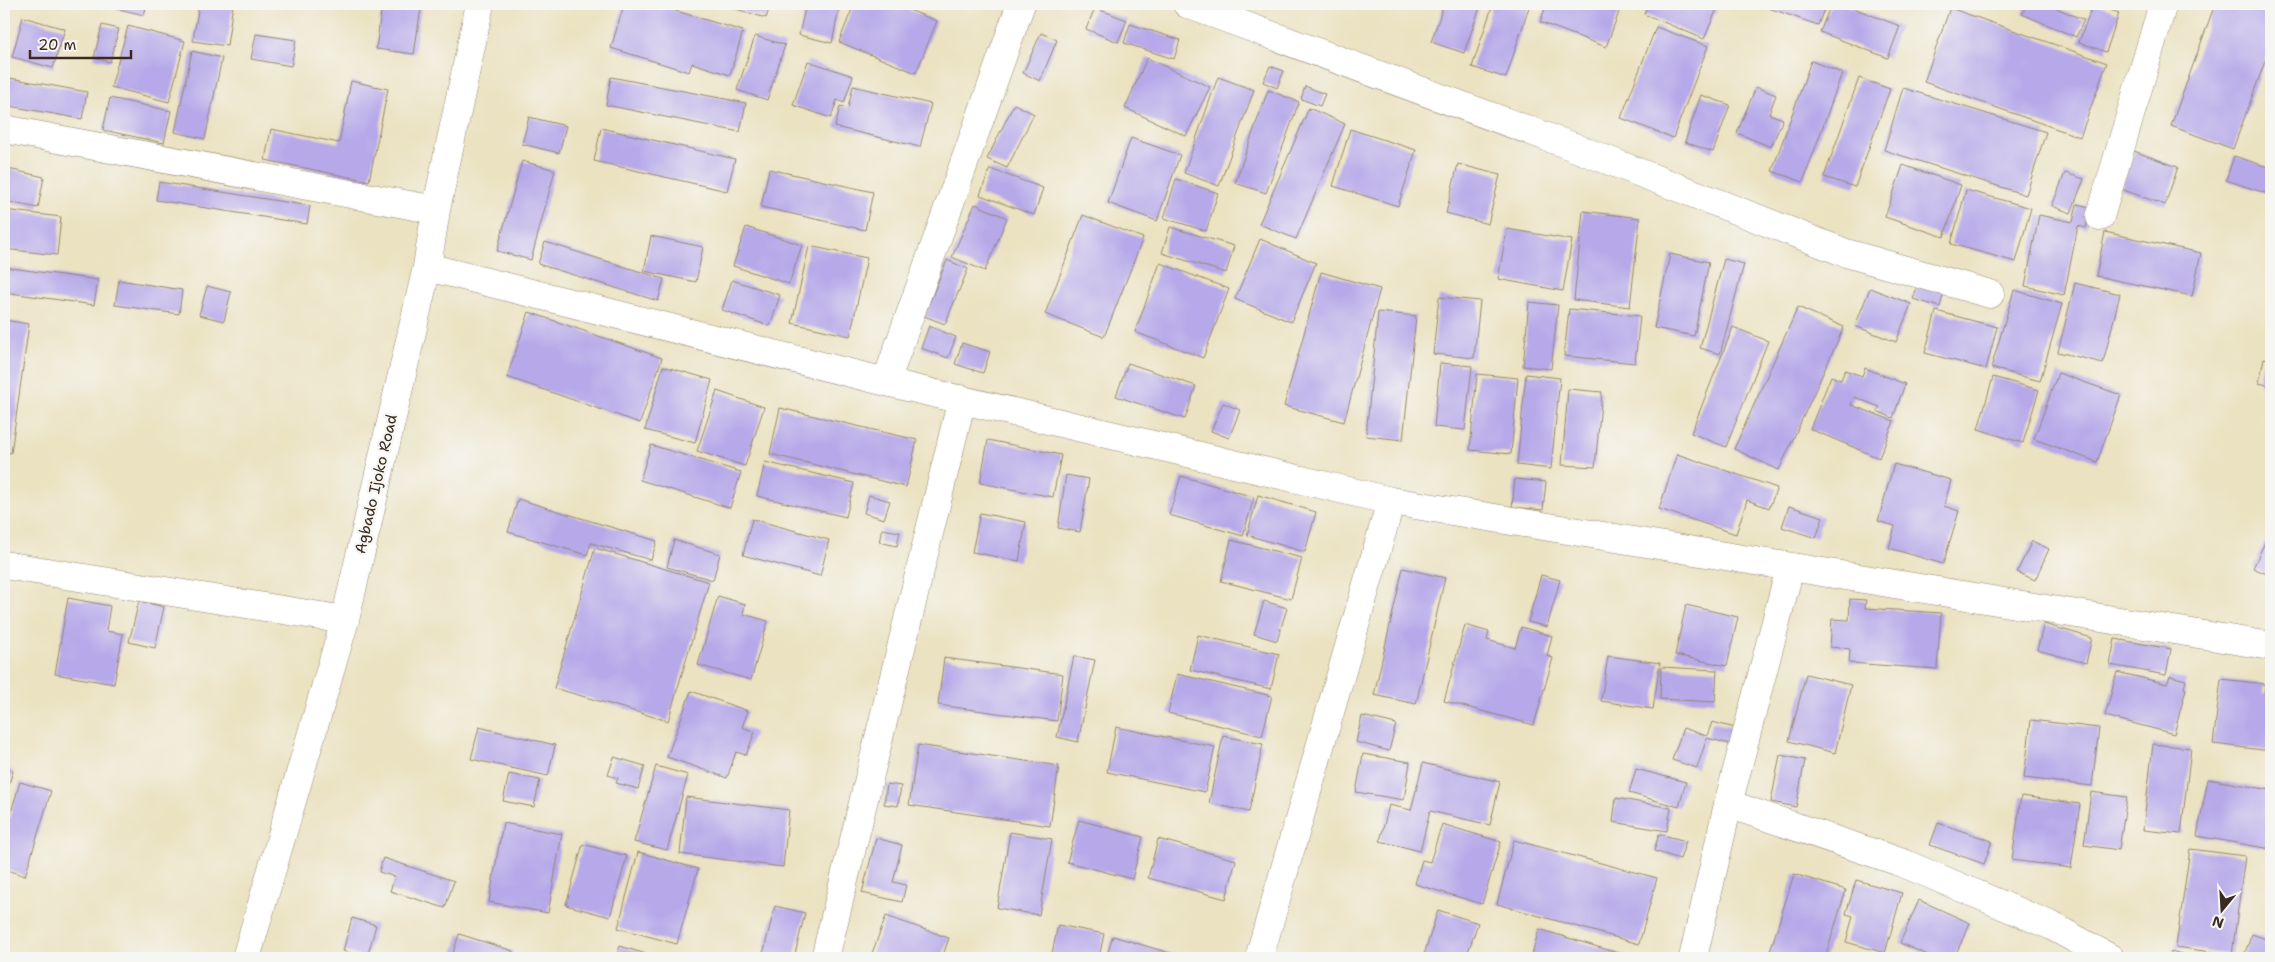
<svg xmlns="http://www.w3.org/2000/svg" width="2275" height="962" viewBox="0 0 2275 962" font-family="'Shantell Sans',sans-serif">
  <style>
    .building { fill: #b6a8e9 }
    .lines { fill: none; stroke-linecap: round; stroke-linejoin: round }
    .minor-casing { stroke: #938670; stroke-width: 29 }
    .minor { stroke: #fff; stroke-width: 28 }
    .labels { text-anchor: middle; stroke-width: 5; stroke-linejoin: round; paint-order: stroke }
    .street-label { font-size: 15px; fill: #3b2a1e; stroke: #f6f6f2 }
  </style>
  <rect width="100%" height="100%" fill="#f6f6f2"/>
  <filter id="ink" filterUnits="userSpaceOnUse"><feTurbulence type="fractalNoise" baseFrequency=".02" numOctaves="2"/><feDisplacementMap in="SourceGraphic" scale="10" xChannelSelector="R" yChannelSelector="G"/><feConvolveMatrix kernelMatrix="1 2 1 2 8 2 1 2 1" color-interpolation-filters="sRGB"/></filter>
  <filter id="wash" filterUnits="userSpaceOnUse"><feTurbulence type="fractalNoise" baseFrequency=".0096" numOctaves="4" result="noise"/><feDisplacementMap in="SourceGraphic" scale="20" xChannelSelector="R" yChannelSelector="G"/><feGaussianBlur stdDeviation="1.12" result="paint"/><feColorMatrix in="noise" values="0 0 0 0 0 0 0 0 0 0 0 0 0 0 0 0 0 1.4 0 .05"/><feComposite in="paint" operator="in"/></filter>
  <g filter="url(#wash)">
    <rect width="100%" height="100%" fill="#ebe2c1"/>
    <g id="blocks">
      <path class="building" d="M98,4H147L144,15Z
        M199,4H233L227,46L193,41Z
        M382,4L421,8L414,54L376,49Z
        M624,4H653L743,31L730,75L692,63L689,72L611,48Z
        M719,4H771L766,18Z
        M806,4H840L832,43L799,35Z
        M854,4H894L937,21L916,73L839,42Z
        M1444,4H1481L1464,53L1431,42Z
        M1493,4H1530L1506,78L1472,67Z
        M1547,4H1622L1606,47L1540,22Z
        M1648,4H1719L1704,39L1644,14Z
        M1757,4H1826L1818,25Z
        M1831,4H1842L1900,26L1888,58L1820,32Z
        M2027,4H2047L2084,20L2076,37L2022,14Z
        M2093,4L2119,13L2106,52L2079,42Z
        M2215,4H2271V45L2233,149L2171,126Z
        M1095,8L1127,20L1118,42L1086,29Z
        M1950,8L2107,63L2080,137L1924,82Z
        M23,17L65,29L53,68L12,57Z
        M1130,24L1180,40L1174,59L1124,43Z
        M102,25L119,29L110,62L94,58Z
        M128,26L185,41L169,102L111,87Z
        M1656,27L1708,46L1673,138L1621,118Z
        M1041,33L1057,40L1040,81L1023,73Z
        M256,34L296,40L291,66L251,59Z
        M755,36L785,45L767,100L737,90Z
        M192,51L222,58L205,139L175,132Z
        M1147,58L1210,87L1186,136L1125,108Z
        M808,61L853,76L844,103L837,100L831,118L793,105Z
        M1811,61L1842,73L1803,182L1772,171Z
        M1270,66L1284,71L1277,88L1263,82Z
        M4,77L87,92L82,119L4,105Z
        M611,77L746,103L740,132L606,105Z
        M1218,77L1254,90L1219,186L1184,173Z
        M1859,78L1890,89L1855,187L1824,177Z
        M351,81L388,89L369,181L265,160L271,129L339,143Z
        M853,86L931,104L920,147L835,127L840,106L848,108Z
        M1305,86L1325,94L1320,106L1301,99Z
        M1756,87L1776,95L1769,114L1783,119L1771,147L1737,133Z
        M1903,88L2046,132L2026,195L1884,150Z
        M1268,90L1299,102L1266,193L1235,183Z
        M1701,95L1730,105L1713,152L1685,142Z
        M110,98L171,111L164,143L103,130Z
        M1014,104L1034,114L1007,168L987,159Z
        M1309,108L1345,124L1296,239L1259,224Z
        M529,117L566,126L559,153L522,144Z
        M601,128L735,159L727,191L594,161Z
        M1350,129L1416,150L1398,206L1333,186Z
        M1131,138L1180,155L1157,221L1108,203Z
        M2134,151L2178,167L2165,205L2121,189Z
        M2234,156L2271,168V195L2226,180Z
        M522,161L555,170L531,260L497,251Z
        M1458,164L1500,175L1488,224L1446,213Z
        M1903,165L1961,185L1944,237L1885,217Z
        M4,168L44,177L38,208L4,201Z
        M769,169L873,192L865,230L761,207Z
        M990,169L1043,188L1034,215L980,195Z
        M2065,173L2084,179L2071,213L2052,206Z
        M1176,179L1218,193L1206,231L1164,218Z
        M159,182L310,206L307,224L156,200Z
        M1966,190L2031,208L2016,262L1951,244Z
        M975,204L1007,218L985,271L952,257Z
        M2077,204L2090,207L2086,228L2078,226L2064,295L2025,286L2039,215L2073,222Z
        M4,210L61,217L57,255L4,249Z
        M1583,211L1640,218L1630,307L1574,300Z
        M1083,215L1143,238L1104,337L1045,314Z
        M746,227L802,245L789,284L733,266Z
        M1170,227L1234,246L1226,273L1162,253Z
        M1507,229L1572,240L1563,291L1498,279Z
        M2105,232L2201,253L2192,296L2096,276Z
        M651,236L703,247L696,282L644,271Z
        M1260,239L1316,263L1291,322L1235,299Z
        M545,242L664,279L658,301L538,264Z
        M809,246L867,258L850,336L792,323Z
        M1670,254L1709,262L1694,336L1654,328Z
        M1724,259L1744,264L1720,354L1700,348Z
        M947,260L968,269L945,324L924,316Z
        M1160,263L1229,289L1203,358L1135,332Z
        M4,267L98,280L94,305L4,292Z
        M1321,272L1380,289L1344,422L1284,406Z
        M119,280L182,290L179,314L115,305Z
        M732,280L780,295L770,326L722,310Z
        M1919,281L1945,288L1940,307L1913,299Z
        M2075,283L2120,294L2103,363L2058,352Z
        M207,286L231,292L224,321L199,315Z
        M1870,288L1911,304L1896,342L1855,326Z
        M2014,290L2062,304L2040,381L1991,368Z
        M1439,297L1480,301L1474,358L1433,354Z
        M1529,302L1558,305L1551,369L1523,366Z
        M1798,307L1844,327L1779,470L1734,449Z
        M1569,309L1640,316L1635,363L1564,356Z
        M1936,311L1997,327L1986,369L1925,353Z
        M529,312L662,358L640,423L507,377Z
        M1378,312L1416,316L1403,440L1366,436Z
        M4,320L29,324L11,453L4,452Z
        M929,326L956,337L948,358L921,348Z
        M1733,327L1768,341L1726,447L1691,433Z
        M962,343L990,352L983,373L955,364Z
        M2264,358L2271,360V386L2259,383Z
        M1128,363L1196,386L1185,419L1116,396Z
        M1440,363L1472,366L1465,430L1434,427Z
        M663,366L712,380L695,443L645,430Z
        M1865,368L1905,384L1893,418L1877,411L1880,407L1854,397L1851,405L1894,421L1879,458L1810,429L1831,376L1841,380L1845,370L1862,376Z
        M2058,373L2121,395L2097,462L2034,439Z
        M1477,374L1518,378L1511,454L1470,450Z
        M1526,374L1560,378L1551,469L1517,465Z
        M1993,377L2039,390L2023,443L1978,429Z
        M1568,389L1602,392L1595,467L1562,465Z
        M717,391L764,407L745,466L697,451Z
        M1223,403L1240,410L1229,438L1211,431Z
        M780,408L917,440L906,487L770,454Z
        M988,440L1061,455L1053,497L980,483Z
        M651,445L741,472L730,508L640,480Z
        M1677,454L1777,488L1769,508L1747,500L1736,534L1659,509Z
        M765,462L854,483L846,517L757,496Z
        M1894,464L1951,480L1944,506L1959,511L1943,564L1889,548L1895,526L1878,521Z
        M1066,475L1089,479L1080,532L1058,528Z
        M1181,476L1254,497L1243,536L1169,515Z
        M1515,479L1546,482L1543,510L1512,507Z
        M869,495L890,501L884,519L864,513Z
        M1258,495L1316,512L1305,552L1247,535Z
        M518,499L657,541L651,560L591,543L587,555L508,532Z
        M1789,506L1823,517L1816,538L1782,527Z
        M980,513L1026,522L1019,561L972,552Z
        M752,519L829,540L820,576L743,555Z
        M882,529L900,532L897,546L879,542Z
        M2271,529V576L2253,568Z
        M674,540L720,554L713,580L667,567Z
        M1231,540L1302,558L1291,599L1221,581Z
        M2032,541L2049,549L2035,580L2017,572Z
        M595,548L709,582L668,721L554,688Z
        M1403,568L1445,578L1416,704L1374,695Z
        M1541,575L1560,580L1547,627L1528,622Z
        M718,596L745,604L743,614L768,621L751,680L698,665Z
        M68,598L110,606L106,631L123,634L114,684L55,674Z
        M1850,599L1866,600L1865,608L1941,613L1937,669L1849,663L1850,649L1830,647L1832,619L1849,620Z
        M139,601L164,607L155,648L129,642Z
        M1264,601L1287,608L1277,641L1254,634Z
        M1686,605L1738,617L1727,666L1675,655Z
        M2044,624L2092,638L2086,663L2037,650Z
        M1465,625L1489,632L1487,640L1515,648L1521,627L1552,636L1547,656L1553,658L1534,725L1444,701Z
        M1198,635L1279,654L1271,689L1190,670Z
        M2115,639L2171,649L2166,675L2110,665Z
        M1074,656L1095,660L1078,742L1057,737Z
        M1608,656L1660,663L1653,709L1601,701Z
        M944,658L1063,674L1057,721L938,705Z
        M1661,667L1717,670L1715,702L1660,699Z
        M2117,672L2167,684L2170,676L2186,680L2184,688L2186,689L2174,734L2105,716Z
        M1177,674L1272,696L1262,736L1168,713Z
        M1806,674L1851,685L1835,753L1789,741Z
        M2221,679L2265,684L2264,693L2271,694V751L2213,744Z
        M691,691L748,711L742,727L755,732L746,755L736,752L727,778L667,757Z
        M1362,716L1396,724L1389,751L1356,742Z
        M2031,720L2099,728L2092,786L2024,778Z
        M1712,722L1735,728L1730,744L1707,738L1697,768L1672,760L1683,728L1707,736Z
        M479,727L555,745L548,776L471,759Z
        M1116,727L1215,747L1205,792L1107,772Z
        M1223,736L1263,744L1249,812L1209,803Z
        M2153,744L2191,748L2181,834L2143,830Z
        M918,745L1059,766L1050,826L909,805Z
        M1363,754L1410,762L1404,800L1356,792Z
        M1780,755L1805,760L1796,807L1771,802Z
        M614,757L645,766L638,789L616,783L618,778L608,775Z
        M1423,763L1500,782L1490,825L1430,811L1420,851L1380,841L1389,805L1411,810Z
        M656,766L688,775L667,850L634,842Z
        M4,768L13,771L4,800Z
        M1636,769L1686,782L1679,807L1629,793Z
        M509,774L540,780L534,807L503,801Z
        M2208,779L2271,790V849L2197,836Z
        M20,782L51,791L25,876L4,869V836Z
        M887,784L901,786L898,806L884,804Z
        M2091,792L2127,797L2119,850L2084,845Z
        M2021,796L2080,804L2071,868L2012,860Z
        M686,797L789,810L783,867L680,854Z
        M1616,798L1671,808L1667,831L1613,822Z
        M1079,820L1143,837L1132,879L1067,862Z
        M503,823L562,834L548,913L489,902Z
        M1938,823L1992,841L1984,864L1930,845Z
        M1442,824L1501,842L1482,904L1415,884L1422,860L1430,862Z
        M1010,832L1052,839L1039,915L997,908Z
        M1659,834L1686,841L1680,859L1654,851Z
        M876,838L902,845L893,882L906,885L902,902L862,893Z
        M1158,839L1236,860L1226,899L1148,878Z
        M1514,840L1657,878L1639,944L1497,904Z
        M583,844L627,856L610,917L566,905Z
        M2190,849L2245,856L2232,955L2176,947Z
        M638,852L698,869L677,944L618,928Z
        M383,858L454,881L445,908L390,891L395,877L379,872Z
        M1794,874L1846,890L1825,958H1768Z
        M1856,880L1902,893L1885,953L1846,942L1853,916L1846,914Z
        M1919,900L1970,923L1954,958H1935L1900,943Z
        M775,906L805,913L794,958H762Z
        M1438,910L1478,923L1466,958H1423Z
        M886,916L949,938L942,958H879L871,956Z
        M352,918L376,925L367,958L343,951Z
        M1058,925L1104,934L1099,958H1051Z
        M1539,929L1634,958H1531Z
        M459,934L513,951L511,958H469L453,953Z
        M2252,934L2271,941V958H2243Z
        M1113,936L1186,958H1106Z
        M620,946L659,958H616Z
        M2171,951L2196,958H2170Z
        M1974,954H2000V958H1974Z"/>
    </g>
  </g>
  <g filter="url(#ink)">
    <use href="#blocks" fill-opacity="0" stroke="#938670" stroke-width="1"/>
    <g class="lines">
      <g class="minor-casing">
        <path id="minor" d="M1187,4L1566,144L1846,253L1990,294
          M4,129L436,210
          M2100,217L2163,4
          M427,267L886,382L1391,501L2271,646
          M886,382L1021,4
          M4,565L345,620
          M1728,804L1903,863L2052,926L2110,958
          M246,958L345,620L427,267L436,210L480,4
          M825,958L962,399
          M1259,958L1391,501
          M1693,958L1728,804L1790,568"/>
      </g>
      <use href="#minor" class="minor"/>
    </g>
  </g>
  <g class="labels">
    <g class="street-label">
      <text transform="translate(376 484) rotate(-77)" y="5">Agbado Ijoko Road</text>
    </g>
  </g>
  <rect width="2275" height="962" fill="none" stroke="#f6f6f2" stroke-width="20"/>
  <g transform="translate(2222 910) rotate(198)" stroke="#f6f6f2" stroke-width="4" paint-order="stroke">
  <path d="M0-4L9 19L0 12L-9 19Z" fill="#3b2a1e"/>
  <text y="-8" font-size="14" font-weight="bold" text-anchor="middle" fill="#3b2a1e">N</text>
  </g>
  <path d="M30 50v8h101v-8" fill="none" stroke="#3b2a1e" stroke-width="2.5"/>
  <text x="38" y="50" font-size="15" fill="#3b2a1e" stroke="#f6f6f2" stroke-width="4" paint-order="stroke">20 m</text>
</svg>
